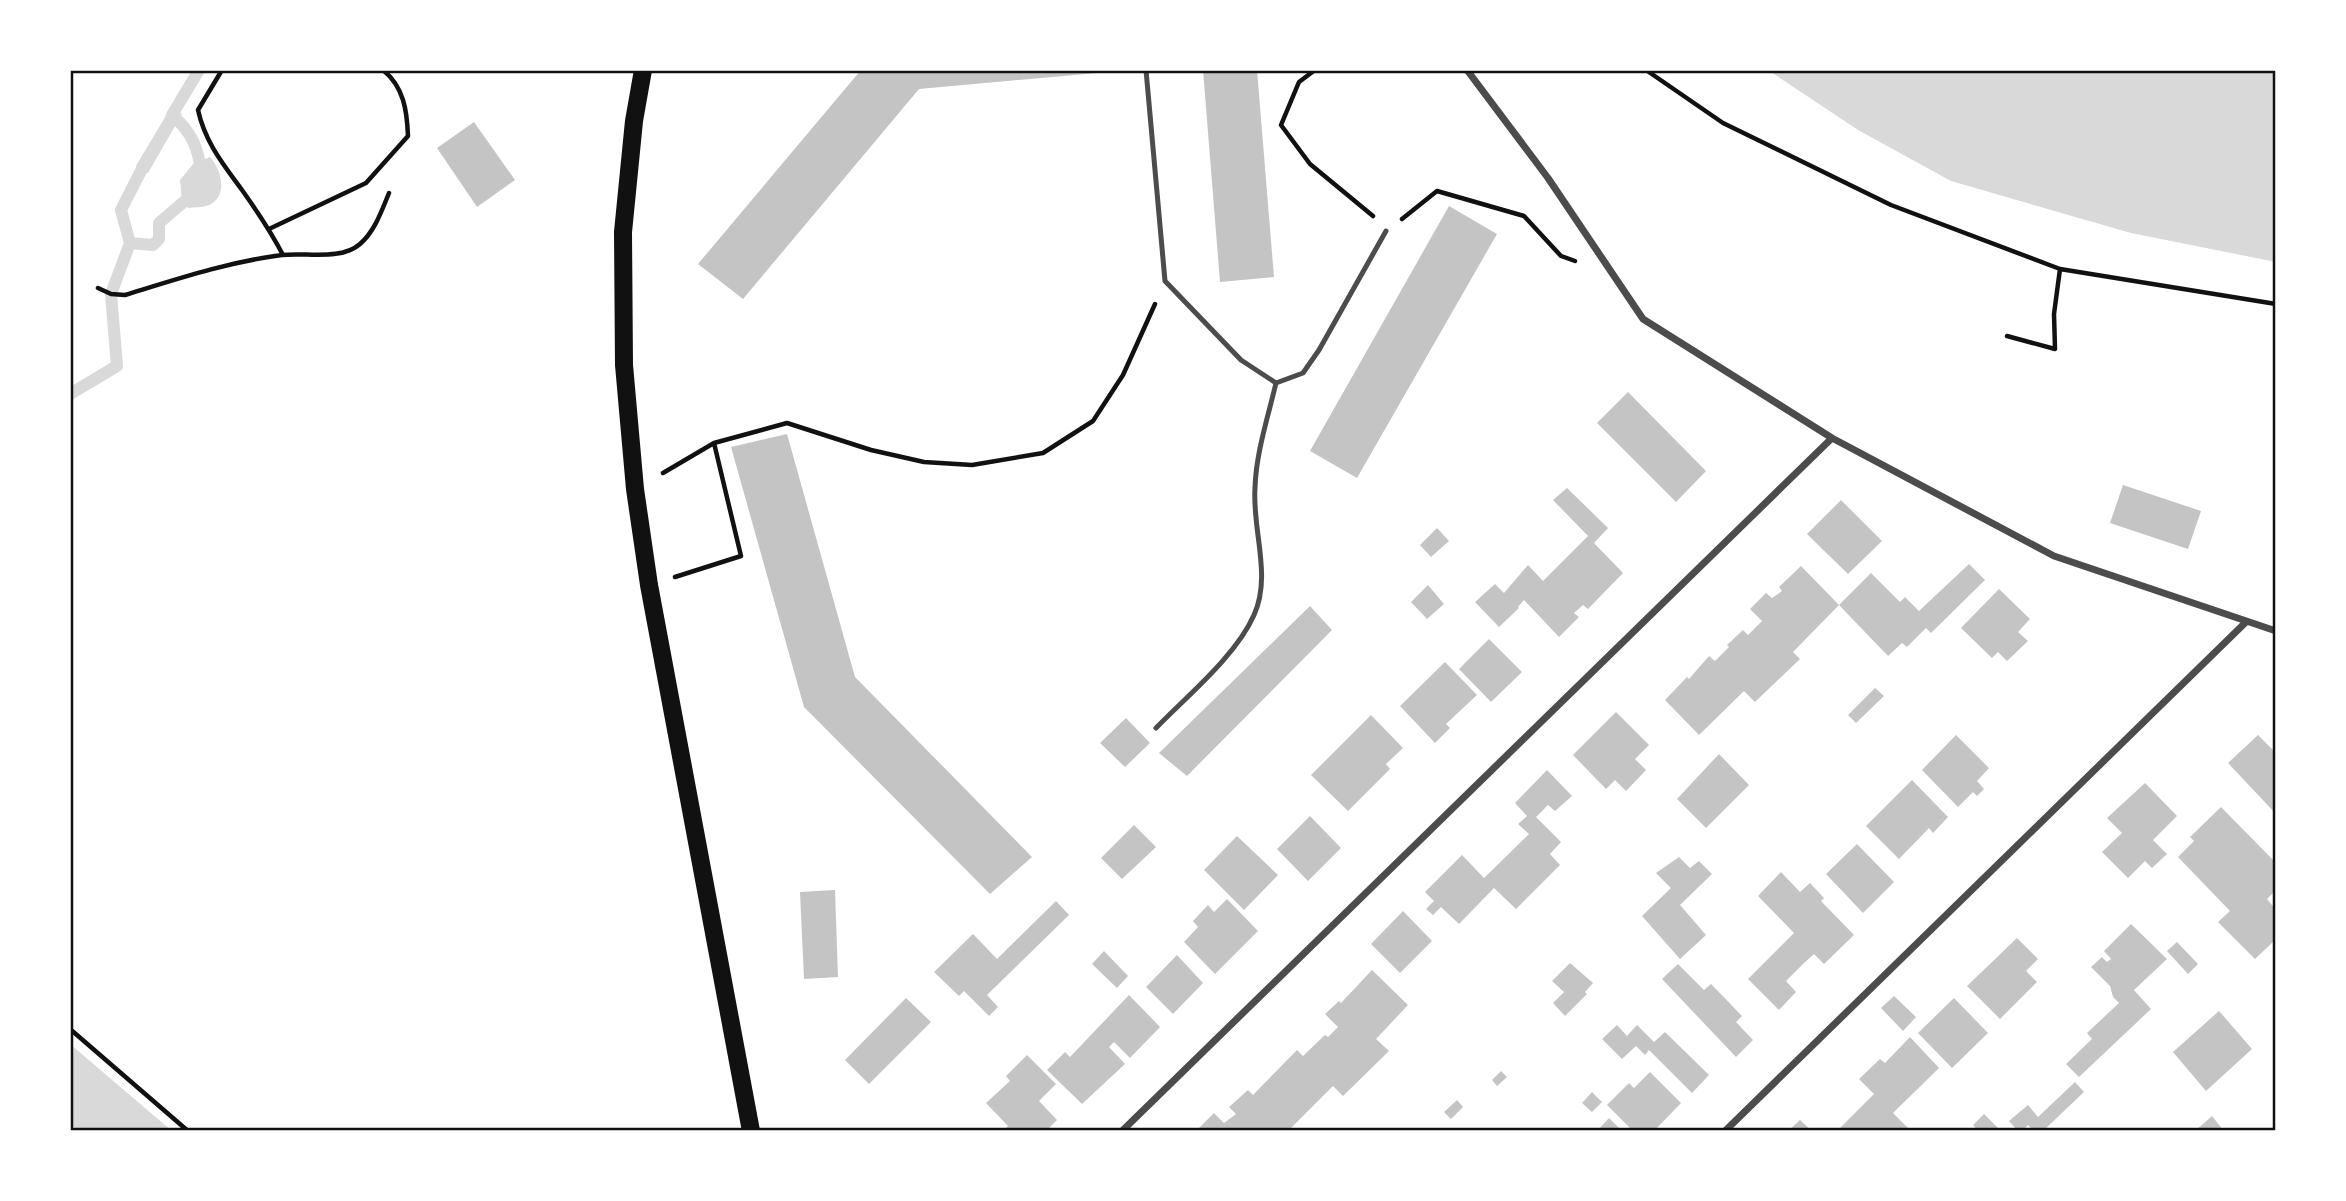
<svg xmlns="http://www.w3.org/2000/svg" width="2346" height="1201" viewBox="0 0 2346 1201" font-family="Manrope,sans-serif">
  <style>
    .water { fill: #d9d9d9 }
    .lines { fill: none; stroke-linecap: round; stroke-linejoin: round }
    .stream { stroke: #d9d9d9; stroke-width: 12 }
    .building { fill: #c4c4c4 }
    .path { stroke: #111; stroke-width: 4.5 }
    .service { stroke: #4c4c4c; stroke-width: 5 }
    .minor { stroke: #4c4c4c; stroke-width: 7 }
    .primary { stroke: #111; stroke-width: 18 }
    .neatline { fill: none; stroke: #111; stroke-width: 2.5 }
  </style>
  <rect width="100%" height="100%" fill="#fff"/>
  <path class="water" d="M1768,70H2276V262L2131,233L1951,181L1858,130Z
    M171,107L182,114L148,173L136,166Z
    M210,157C221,169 228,194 211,204C204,208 195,207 188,208L182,201L180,180L193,164Z
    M70,1044L172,1131H79L70,1124Z"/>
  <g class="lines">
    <path class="stream" d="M199,70L172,115C192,132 199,149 201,174
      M130,243L121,210L148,157
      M70,394L117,366L111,294L130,243L153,245L159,239V223L194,193"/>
  </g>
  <path class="building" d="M861,70H1097V73L919,89L743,299L698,264Z
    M1203,70H1257L1274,277L1220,282Z
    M474,122L515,180L477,207L437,148Z
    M1449,206L1497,234L1357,478L1310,451Z
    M1628,392L1706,471L1676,502L1597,423Z
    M787,434L855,677L1032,857L990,894L804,707L731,447Z
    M2123,485L2201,511L2188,549L2110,523Z
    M1567,488L1608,528L1594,543L1623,573L1588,609L1583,605L1574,613L1579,617L1559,637L1524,600L1518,607L1519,608L1499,627L1475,602L1495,584L1504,593L1528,565L1543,581L1588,536L1553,500Z
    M1841,500L1882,541L1848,574L1807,534Z
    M1437,528L1449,541L1431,557L1420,545Z
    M1969,564L1985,580L1931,633L1926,628L1907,647L1902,643L1888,656L1839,605L1871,573L1900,602L1905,597L1919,611Z
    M1801,566L1839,605L1793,652L1800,659L1755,702L1744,691L1699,735L1665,700L1687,677L1689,679L1709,656L1715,661L1729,647L1727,645L1743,630L1748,635L1762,621L1750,609L1766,593L1772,598L1782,591L1779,587Z
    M1428,585L1444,604L1427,619L1411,602Z
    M1999,589L2030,619L2018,632L2028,641L2007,661L1998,652L1992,658L1961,628Z
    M1310,606L1332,630L1187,776L1159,753Z
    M1489,639L1522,672L1491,702L1459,669Z
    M1445,662L1477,695L1446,724L1450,728L1435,743L1400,706Z
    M1875,688L1884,696L1856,723L1848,715Z
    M1616,712L1649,745L1635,759L1646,770L1626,791L1615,780L1606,789L1573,755Z
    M1371,715L1403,748L1386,764L1390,769L1348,811L1311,775Z
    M1126,718L1150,743L1125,767L1100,743Z
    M1956,735L1989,768L1977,781L1984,789L1977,796L1973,792L1958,807L1922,770Z
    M2258,735L2276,753V814L2228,763Z
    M1719,754L1749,785L1706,828L1677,799Z
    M1547,770L1572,796L1555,811L1548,805L1536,817L1561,842L1550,854L1560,865L1516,909L1494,888L1459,924L1441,907L1433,915L1426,909L1434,901L1425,892L1462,855L1484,878L1529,834L1518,824L1527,816L1515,803Z
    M1912,780L1948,817L1933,833L1929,828L1899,859L1866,826Z
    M2145,783L2177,816L2153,840L2167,854L2152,868L2145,861L2128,878L2102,852L2122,833L2107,818Z
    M2221,807L2276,863V890L2267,899L2276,910V939L2255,959L2218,922L2230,911L2178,857L2194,841L2190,837Z
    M1310,816L1341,848L1308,881L1277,849Z
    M1134,825L1156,847L1122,879L1101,858Z
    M1237,836L1278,875L1244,910L1204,870Z
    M1857,844L1894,882L1863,913L1826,874Z
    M1679,857L1690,868L1699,861L1712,874L1680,905L1706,935L1680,959L1642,916L1671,888L1656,873Z
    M1781,872L1800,892L1810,883L1824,898L1821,901L1854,935L1824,964L1814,954L1802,965L1786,981L1796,992L1779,1010L1748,979L1794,933L1758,896Z
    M835,890L838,977L804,979L800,892Z
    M1227,899L1258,931L1215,974L1184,942L1198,927L1193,921L1208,905L1214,912Z
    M1056,901L1069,915L987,995L998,1007L989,1016L964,991L959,996L934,972L973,934L997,959Z
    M1403,911L1432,941L1400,973L1371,944Z
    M2131,924L2167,959L2134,990L2151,1009L2079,1077L2066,1064L2092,1039L2087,1033L2119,1003L2113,997L2110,986L2091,967L2102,957L2107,962L2111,959L2104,951Z
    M2017,938L2038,959L2026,971L2037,982L2000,1019L1967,986Z
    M2177,942L2198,964L2188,974L2167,951Z
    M1104,951L1128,976L1117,988L1092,964Z
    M1177,955L1203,983L1173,1014L1146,987Z
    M1570,963L1593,983L1585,992L1587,994L1565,1016L1553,1003L1564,992L1552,981Z
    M1678,964L1704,990L1711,984L1742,1016L1736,1022L1753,1040L1736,1057L1662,979Z
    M1372,970L1408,1005L1376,1039L1389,1051L1343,1096L1333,1086L1288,1131H1199L1198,1129L1214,1113L1224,1123L1236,1114L1229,1107L1248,1090L1253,1095L1297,1050L1303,1056L1325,1035L1328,1037L1338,1027L1325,1014L1339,1001L1341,1003Z
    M1129,995L1160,1027L1130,1058L1114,1042L1109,1047L1125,1064L1082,1104L1047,1070L1065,1052L1070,1057Z
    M1894,996L1916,1017L1903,1031L1881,1008Z
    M906,998L931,1022L869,1084L845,1060Z
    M1954,998L1988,1033L1952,1068L1918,1033Z
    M2219,1011L2252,1049L2206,1091L2173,1052Z
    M1617,1025L1627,1036L1637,1025L1654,1042L1665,1032L1709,1075L1692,1093L1649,1050L1645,1055L1636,1046L1622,1059L1602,1039Z
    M1910,1037L1939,1068L1893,1113L1911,1131H1837L1874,1094L1859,1079L1880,1059L1885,1063Z
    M1027,1055L1056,1084L1039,1101L1057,1120L1046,1131H1003L1008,1126L986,1103L1010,1081L1006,1076Z
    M1501,1071L1507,1077L1497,1086L1492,1080Z
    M1650,1072L1681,1103L1654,1131H1633L1607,1105L1629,1083L1634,1088Z
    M2075,1082L2084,1092L2043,1131H2034L2028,1125L2022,1131H2018L2009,1121L2028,1105L2038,1117Z
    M1592,1092L1602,1102L1592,1112L1582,1103Z
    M1457,1100L1463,1107L1451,1119L1444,1112Z
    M1984,1114L2001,1131H1978L1973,1125Z
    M2212,1116L2224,1131H2195Z
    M1609,1118L1622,1131H1597Z
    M1800,1120L1812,1131H1788Z"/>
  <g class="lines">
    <path class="path" d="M222,70L198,110C205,142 223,164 242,190C257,211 271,232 283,255
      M1315,70L1299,82L1281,125L1310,164L1373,216
      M1646,70L1723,123L1891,205L2060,269L2276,304
      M1402,219L1437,191L1524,216L1561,256L1575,261
      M269,229L366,183L408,136C407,111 404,87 383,70
      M98,288L111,294L125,295C177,279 228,262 282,255C305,252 341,261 360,244C375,231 382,210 389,193
      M2007,336L2055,349L2054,314L2060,269
      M663,473L714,443
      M675,577L741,556L714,443L787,423L871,450L924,462L972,465L1043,453L1093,421L1123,375L1155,304
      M70,1029L188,1131"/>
    <path class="service" d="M1146,70L1165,281L1241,360L1276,383L1303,373L1319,350L1386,231
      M1156,728C1187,696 1236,656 1254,615C1272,575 1252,530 1255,488C1256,453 1268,417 1276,383"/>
    <path class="minor" d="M1467,70L1548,178L1643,319L1832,438L2054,556L2276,631
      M1122,1131L1832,438
      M1725,1131L2246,622"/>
    <path class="primary" d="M643,70L634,121L623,232L624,365L635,489L649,585L751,1131"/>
  </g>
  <rect width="2346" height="1201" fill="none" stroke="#ffffff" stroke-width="144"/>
  <rect x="72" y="72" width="2202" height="1057" class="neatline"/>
</svg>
